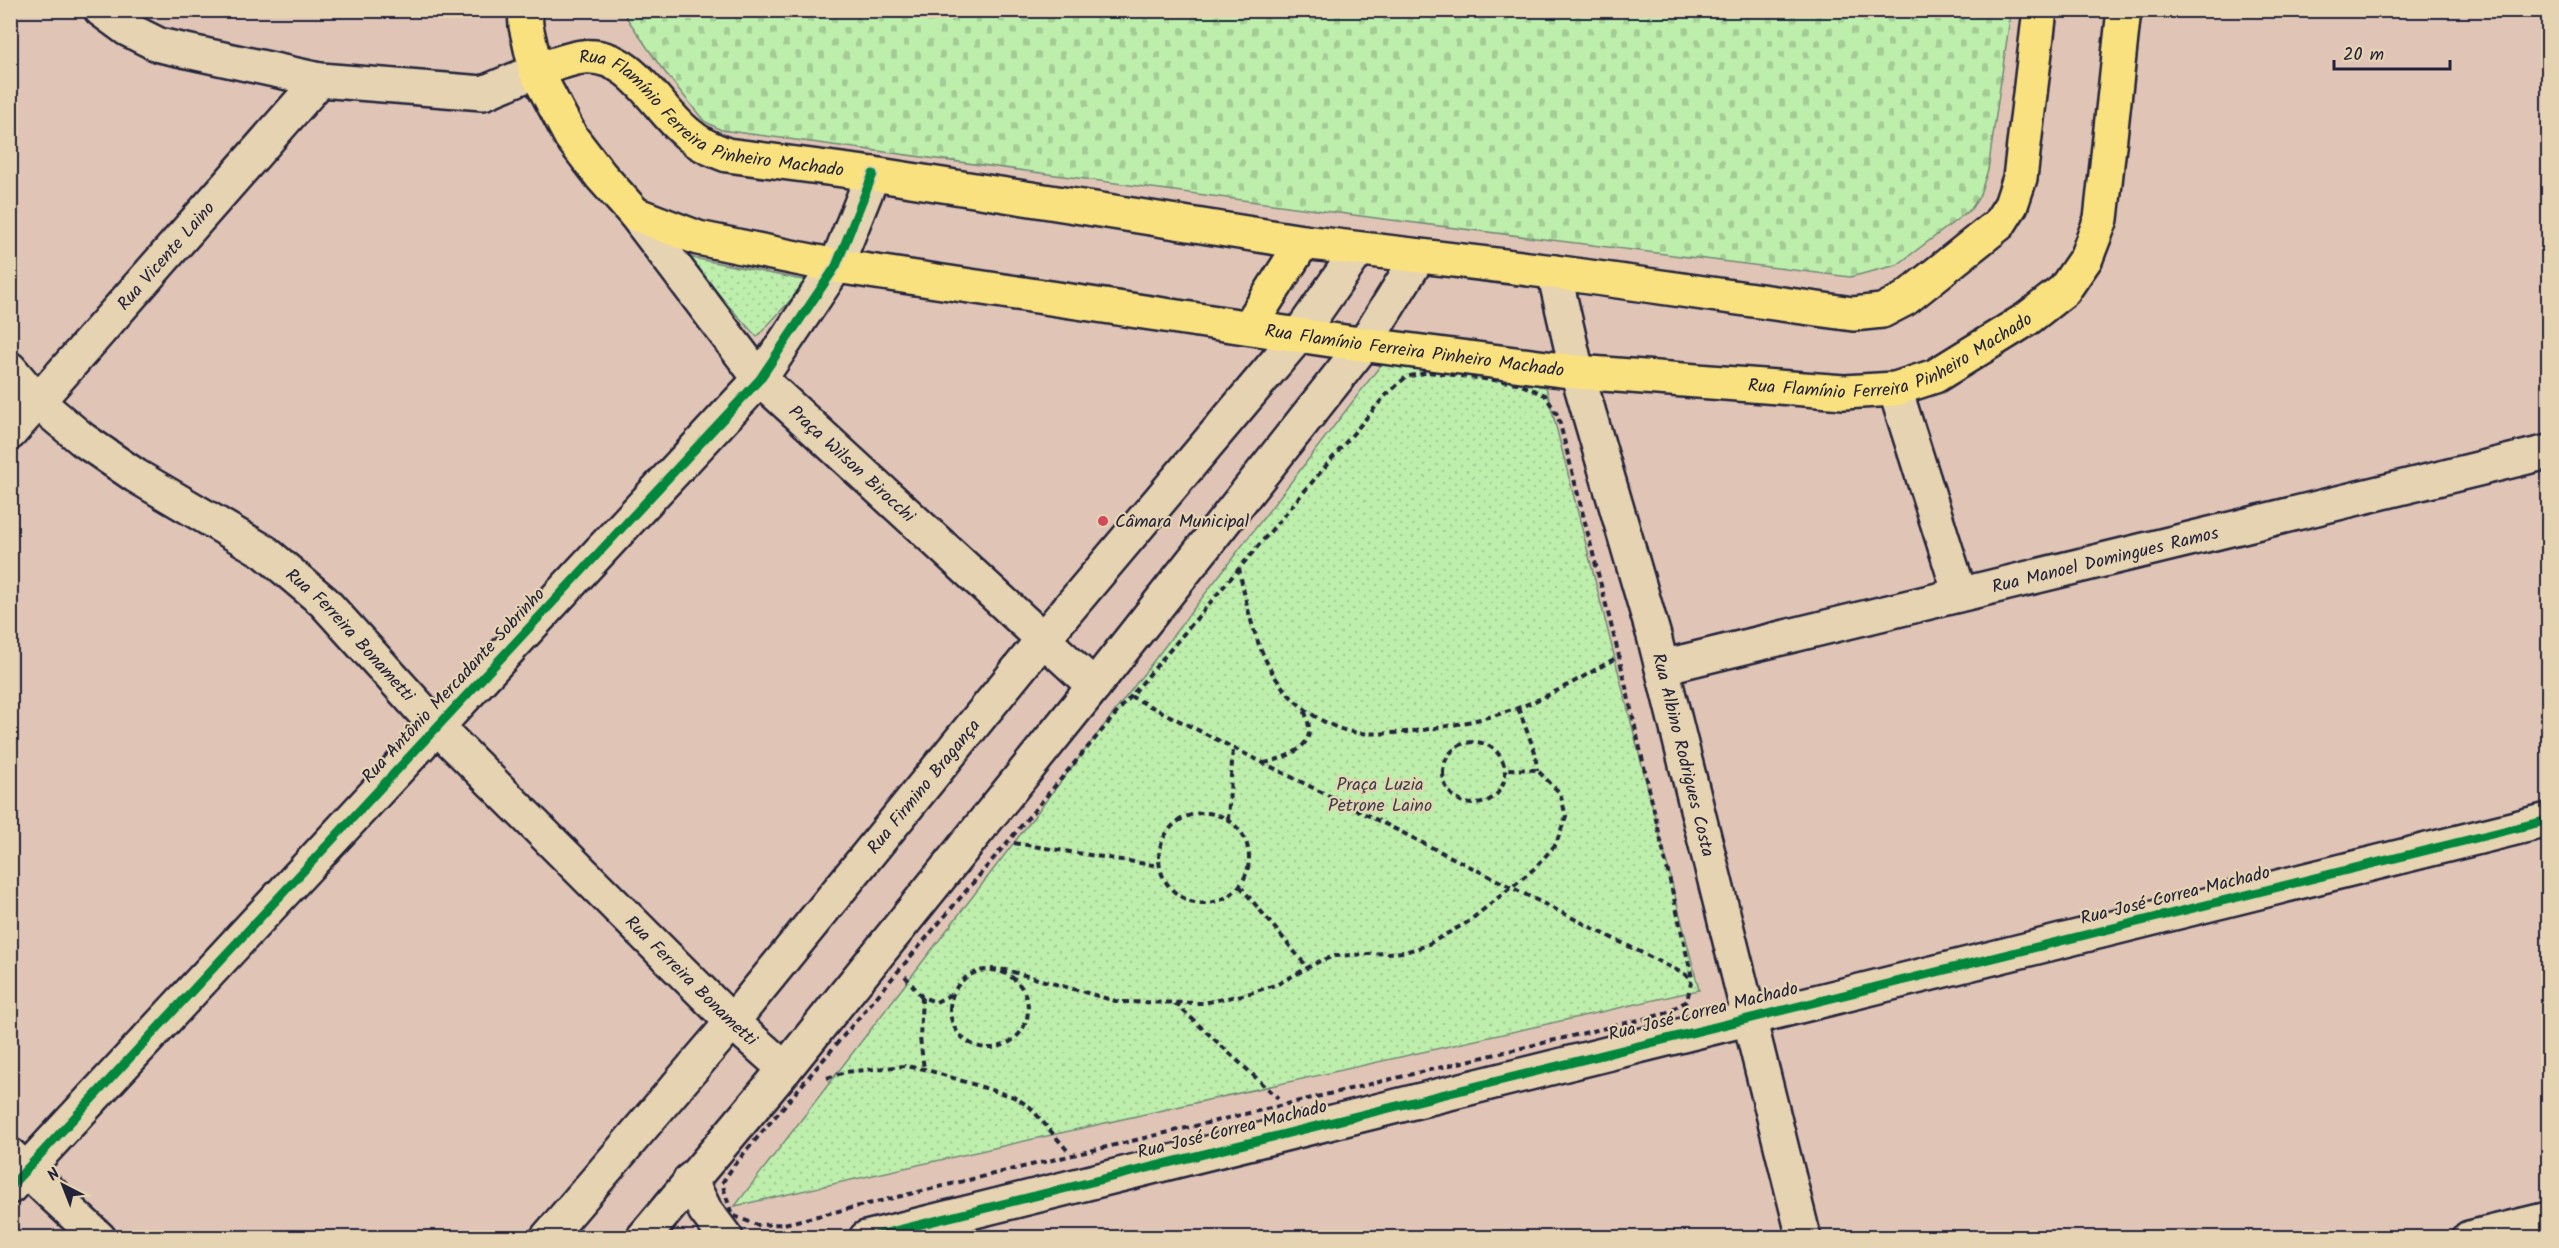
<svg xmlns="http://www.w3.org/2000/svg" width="2559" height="1248" viewBox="0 0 2559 1248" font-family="Kalam,sans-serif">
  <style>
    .cemetery { fill: url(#cemetery-stones); stroke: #708874; stroke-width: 1.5 }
    .park { fill: url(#park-dots); stroke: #708874; stroke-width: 1.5 }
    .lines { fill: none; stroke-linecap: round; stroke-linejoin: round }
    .minor-casing { stroke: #22223b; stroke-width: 38 }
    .major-casing { stroke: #22223b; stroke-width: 38 }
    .path { stroke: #22223b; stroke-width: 4; stroke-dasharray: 6 4.5; stroke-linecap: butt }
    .minor { stroke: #e6d3b1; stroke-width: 33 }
    .major { stroke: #fae180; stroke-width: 33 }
    .cycleway-casing { stroke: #e6d3b1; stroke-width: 13 }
    .cycleway { stroke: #00873e; stroke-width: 9 }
    .poi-dot { fill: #d1495b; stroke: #e6d3b1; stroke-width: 2 }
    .labels { text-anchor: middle; stroke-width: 4.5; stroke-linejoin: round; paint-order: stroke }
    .street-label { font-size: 18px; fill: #22223b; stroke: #e6d3b1 }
    .poi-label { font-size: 18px; fill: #22223b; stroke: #e6d3b1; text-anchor: start }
    .park-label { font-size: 18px; fill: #39414c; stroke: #e6d3b1 }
  </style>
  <defs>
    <pattern id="cemetery-stones" width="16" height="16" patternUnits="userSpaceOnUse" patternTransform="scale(1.5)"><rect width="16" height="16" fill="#beeeac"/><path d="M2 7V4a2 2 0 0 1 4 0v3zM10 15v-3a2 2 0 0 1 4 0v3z" fill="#a3cc95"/></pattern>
    <pattern id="park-dots" width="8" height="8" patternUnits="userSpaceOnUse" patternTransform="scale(1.5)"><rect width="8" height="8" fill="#beeeac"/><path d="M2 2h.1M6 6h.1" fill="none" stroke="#a3cc95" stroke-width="1.8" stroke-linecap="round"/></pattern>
  </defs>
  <rect width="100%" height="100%" fill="#e0c5b7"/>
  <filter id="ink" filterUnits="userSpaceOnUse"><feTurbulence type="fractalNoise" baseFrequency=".0167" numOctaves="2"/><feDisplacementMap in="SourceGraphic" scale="12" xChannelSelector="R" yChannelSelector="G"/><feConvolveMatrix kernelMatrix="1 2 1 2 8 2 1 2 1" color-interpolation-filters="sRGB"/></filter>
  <g filter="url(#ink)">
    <path class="cemetery" d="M622,11H2011L1988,170L1979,197L1971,209L1897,265L1850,277L1383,219L721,130L704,121L660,66Z"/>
    <path class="park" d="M683,256L808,281L757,337Z
      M1390,353L1546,387L1699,990L735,1206Z"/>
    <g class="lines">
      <g class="minor-casing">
        <g id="minor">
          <path d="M101,10L127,29L159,45L320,80L483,93L536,71"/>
          <path id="s1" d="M635,214L760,379L1094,686"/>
          <path id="s2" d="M1554,272L1577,372L1654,636L1804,1238"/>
          <path id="s3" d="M10,369L38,402L82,439L136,476L265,552L324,602L437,727L732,1022L785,1069"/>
          <path d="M1895,389L1960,594"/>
          <path id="s4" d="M10,433L320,80"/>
          <path id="s5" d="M1662,667L2548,452"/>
          <path d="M10,1155L99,1238"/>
          <path d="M690,1180L705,1210L726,1238"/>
          <path d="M10,1187L760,379L836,266L873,174"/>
          <path id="s6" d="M547,1238L732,1022L1043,639L1299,335L1359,249"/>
          <path d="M643,1238L785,1069L1094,686L1365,343L1419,256"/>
          <path d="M866,1238L2548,820"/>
          <path d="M2469,1238L2548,1219"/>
        </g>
      </g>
      <g class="major-casing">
        <g id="major">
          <path id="s7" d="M525,10L526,26L536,71L571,137L601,176L635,214L698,238L836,266L1345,342L1577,372L1844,392L1895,389L1935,376L2027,319L2064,290L2086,258L2101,219L2124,10"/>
          <path id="s8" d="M536,71C551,66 568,58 584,57C632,53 655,107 687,133C699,144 711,149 727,155L873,174L1303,242L1554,272L1853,314L1882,311L1905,299L1999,224L2011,205L2020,178L2040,10"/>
          <path d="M1249,327L1303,242"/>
        </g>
      </g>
      <path class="path" d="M1429,372L1517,383L1545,395L1558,416L1619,656L1692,978L1687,1001L1664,1014L784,1224L757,1225L732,1215L722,1183L735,1164L1385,396L1406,377Z
        M1239,568C1249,618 1261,677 1305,709C1315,717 1329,725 1341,729C1377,743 1483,722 1520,707C1555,694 1588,674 1621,655
        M1130,696L1692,978
        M1518,708L1535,752L1537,770
        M1443 773a31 31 0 1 1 62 0a31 31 0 1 1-62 0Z
        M1264,763C1281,759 1312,750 1309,727C1308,721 1306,715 1304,709
        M1159 858a45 45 0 1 1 90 0a45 45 0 1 1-90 0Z
        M1228,820L1233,748
        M1014,843L1159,866
        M1240,886L1308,968
        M991,969L1006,970L1119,1002L1203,1003L1247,994L1278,984L1320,961L1335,956L1404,952L1425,946L1468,922L1535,868L1556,844L1566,816L1560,793L1537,770L1505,769
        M950 1009a39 39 0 1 1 78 0a39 39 0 1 1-78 0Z
        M905,976L922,997L936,1002L952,994
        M922,997L920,1038L924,1069
        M1175,1003L1278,1098
        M827,1078L845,1072L905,1066L924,1069L1014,1097L1030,1107L1067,1150"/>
      <use href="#minor" class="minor"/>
      <use href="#major" class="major"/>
      <g class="cycleway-casing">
        <path id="cycleway" d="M10,1187L760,379L836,266L873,174
          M866,1238L2548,820"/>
      </g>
      <use href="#cycleway" class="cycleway"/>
    </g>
  </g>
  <circle class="poi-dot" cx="1103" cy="521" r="6"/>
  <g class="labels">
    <g class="street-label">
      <text dy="6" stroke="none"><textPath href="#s8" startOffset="196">Rua Flamínio Ferreira Pinheiro Machado</textPath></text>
      <text dy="6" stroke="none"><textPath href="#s4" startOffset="236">Rua Vicente Laino</textPath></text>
      <text dy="6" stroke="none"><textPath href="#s7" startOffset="1516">Rua Flamínio Ferreira Pinheiro Machado</textPath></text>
      <text dy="6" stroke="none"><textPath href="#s7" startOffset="1030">Rua Flamínio Ferreira Pinheiro Machado</textPath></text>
      <text dy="6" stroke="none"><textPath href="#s1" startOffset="332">Praça Wilson Birocchi</textPath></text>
      <text dy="6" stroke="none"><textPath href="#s5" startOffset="456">Rua Manoel Domingues Ramos</textPath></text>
      <text dy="6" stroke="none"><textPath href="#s3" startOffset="435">Rua Ferreira Bonametti</textPath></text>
      <text transform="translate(453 685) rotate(-47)" y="6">Rua Antônio Mercadante Sobrinho</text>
      <text dy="6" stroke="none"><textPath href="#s2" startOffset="500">Rua Albino Rodrigues Costa</textPath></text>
      <text dy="6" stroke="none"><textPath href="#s6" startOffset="588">Rua Firmino Bragança</textPath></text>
      <text transform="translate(2175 895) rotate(-14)" y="6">Rua José Correa Machado</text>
      <text dy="6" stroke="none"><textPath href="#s3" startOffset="921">Rua Ferreira Bonametti</textPath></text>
      <text transform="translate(1703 1011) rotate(-14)" y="6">Rua José Correa Machado</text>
      <text transform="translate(1232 1129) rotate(-14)" y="6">Rua José Correa Machado</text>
    </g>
    <g class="poi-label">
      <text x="1115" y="527">Câmara Municipal</text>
    </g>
    <g class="park-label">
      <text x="1380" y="790">Praça Luzia<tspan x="1380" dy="21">Petrone Laino</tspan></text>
    </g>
  </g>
  <rect width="2559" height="1248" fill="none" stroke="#e6d3b1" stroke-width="36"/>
  <rect x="18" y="18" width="2523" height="1212" fill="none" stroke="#22223b" stroke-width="2" filter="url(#ink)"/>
  <g transform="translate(63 1185) rotate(318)" stroke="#e6d3b1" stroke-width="4.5" paint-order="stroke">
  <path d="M0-4.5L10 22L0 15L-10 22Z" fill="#22223b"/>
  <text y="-9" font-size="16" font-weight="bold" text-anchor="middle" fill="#22223b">N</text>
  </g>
  <path d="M2334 60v9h116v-9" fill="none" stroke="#22223b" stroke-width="3"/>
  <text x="2343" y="60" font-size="18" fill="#22223b" stroke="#e6d3b1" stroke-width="4.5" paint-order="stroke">20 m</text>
</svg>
